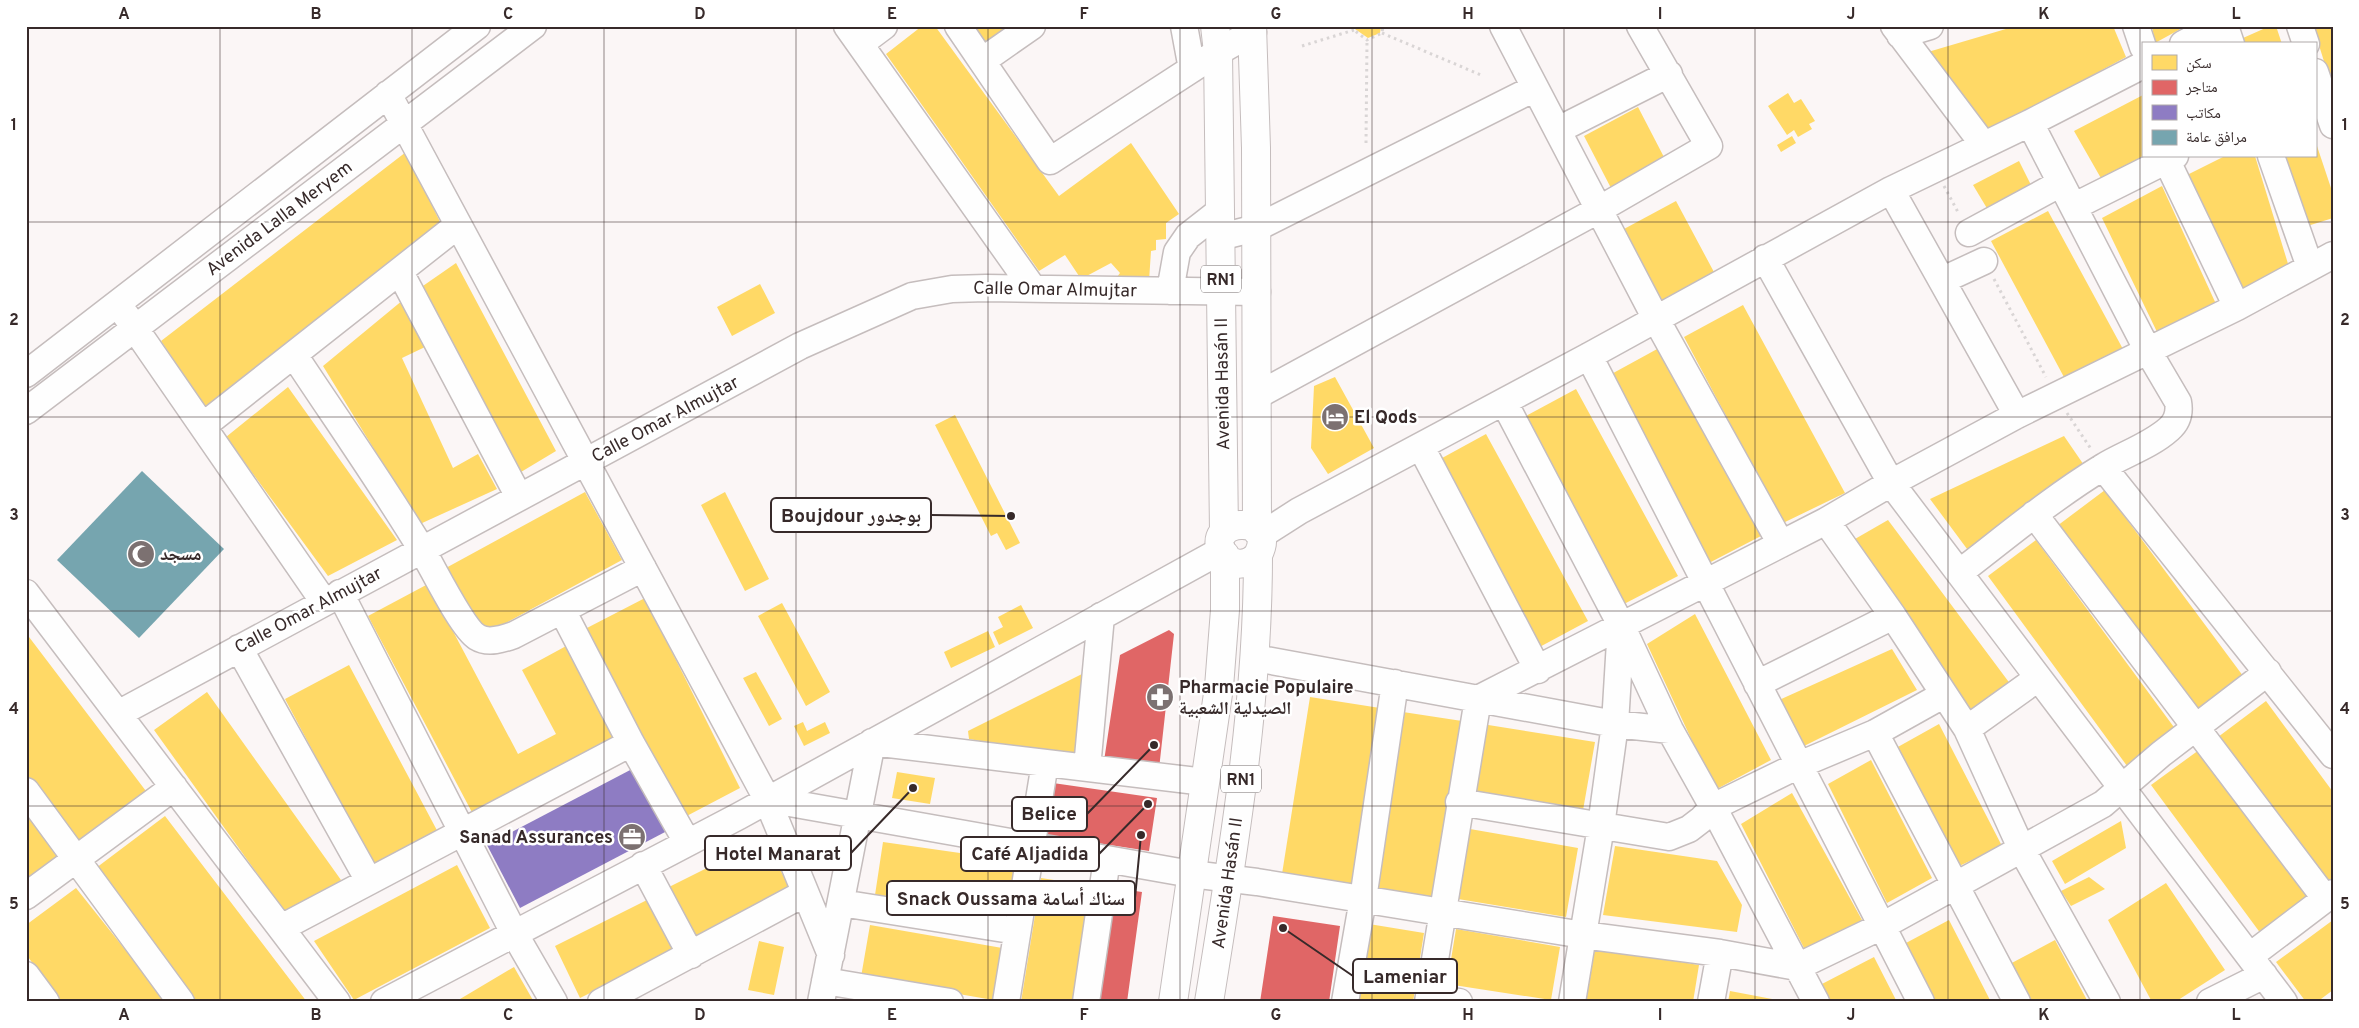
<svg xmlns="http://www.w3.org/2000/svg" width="2359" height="1028" viewBox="0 0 2359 1028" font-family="Overpass,'Noto Naskh Arabic',sans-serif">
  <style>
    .homes { fill: #ffd966 }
    .shops { fill: #e06666 }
    .offices { fill: #8e7cc3 }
    .public { fill: #76a5af }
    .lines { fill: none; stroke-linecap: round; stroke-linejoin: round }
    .minor-casing { stroke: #c5bdbd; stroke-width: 29 }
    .major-casing { stroke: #c5bdbd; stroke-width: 30 }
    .path { stroke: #d9d5d5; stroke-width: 3; stroke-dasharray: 2.5 4; stroke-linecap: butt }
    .minor { stroke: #fefefe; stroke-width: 26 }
    .major { stroke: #fefefe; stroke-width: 28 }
    .grid { fill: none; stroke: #372a2a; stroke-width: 1; stroke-opacity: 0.55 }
    .labels { text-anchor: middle; stroke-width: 5; stroke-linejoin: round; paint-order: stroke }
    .shield { fill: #fff; stroke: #736a6a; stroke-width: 1 }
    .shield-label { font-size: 16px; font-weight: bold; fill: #372a2a }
    .street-label { font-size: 18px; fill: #372a2a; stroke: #fff }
    .poi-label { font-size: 18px; font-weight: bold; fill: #372a2a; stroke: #fff; text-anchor: start }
    .leader { fill: none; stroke: #372a2a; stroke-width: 2 }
    .callout-dot { fill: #372a2a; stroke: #fff; stroke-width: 2 }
    .callout { fill: #fff; stroke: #372a2a; stroke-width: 2 }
    .callout-label { font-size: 19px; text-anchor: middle; font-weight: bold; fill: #372a2a }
    .neatline { fill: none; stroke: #372a2a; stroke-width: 2 }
    .grid-label { font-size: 16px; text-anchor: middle; font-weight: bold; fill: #372a2a }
  </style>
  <rect width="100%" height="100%" fill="#fbf6f6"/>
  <path class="homes" d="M922,26H935L1059,196L1131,143L1179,214L1166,223V239L1156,240V250L1151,251L1149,281H1114L1120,273L1111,263L1081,279L1065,255L1039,271L886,54Z
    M964,26H1017L982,52Z
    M1356,26H1381L1380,33L1368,38L1355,29Z
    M2016,26H2113L2126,57L1985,134L1928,52Z
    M2152,26H2186L2155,43Z
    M2270,26H2276L2282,44H2244L2243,38Z
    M2313,26H2333V87H2332Z
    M1788,93L1794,103L1801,99L1815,121L1809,124L1812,129L1798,137L1794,130L1787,135L1768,106Z
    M2143,95V156H2164L2106,187L2074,131Z
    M1638,107L1666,161L1612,190L1584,136Z
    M1792,136L1796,143L1781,152L1777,145Z
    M2316,143L2333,194V218L2301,228L2279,156H2315Z
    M406,152L444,230L207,410L161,341Z
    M2225,156H2255L2289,267L2243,295L2185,176Z
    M2019,161L2036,195L1991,215L1973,185Z
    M2162,186L2216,304L2158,334L2102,218Z
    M1676,201L1715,274L1664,304L1624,229Z
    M2048,211L2124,351L2065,379L1991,241Z
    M456,263L556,451L521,472L420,288Z
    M760,284L775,313L732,336L717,307Z
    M403,300L425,347L402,358L453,468L478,454L497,489L420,524L323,366Z
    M1743,305L1845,493L1783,523L1684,337Z
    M1659,348L1761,536L1707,564L1606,377Z
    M1335,377L1374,448L1328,474L1311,448L1314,386Z
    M288,387L397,540L328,576L226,437Z
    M1576,389L1678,576L1624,604L1524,417Z
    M955,415L1020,543L1006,550L997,533L991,536L935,425Z
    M1486,434L1588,621L1534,650L1433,463Z
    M2064,436L2088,471L1973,557L1930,499Z
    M2105,490L2249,684L2201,720L2057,526Z
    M585,492L622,560L480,637L444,569Z
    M725,492L769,579L745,591L701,505Z
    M1888,520L2014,689L1967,721L1848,543Z
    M2036,540L2179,734L2130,770L1988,576Z
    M428,584L518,754L556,734L522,670L568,645L618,741L475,818L368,616Z
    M645,598L740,788L681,819L585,629Z
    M782,603L830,692L806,706L758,616Z
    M1021,605L1033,628L999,645L993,632L1003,627L998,617Z
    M1695,614L1771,760L1715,790L1647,644Z
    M988,631L995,647L951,668L944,652Z
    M26,633L152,799L80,852L26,779Z
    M1892,649L1917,690L1802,747L1777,701Z
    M349,665L440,836L376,870L285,699Z
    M1088,671L1075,758L969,739L968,731Z
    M756,672L782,719L769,726L743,678Z
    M207,692L341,880L289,918L154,730Z
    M1310,697L1380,708L1352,885L1282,874Z
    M2266,701L2333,792V888L2218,737Z
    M1403,712L1462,721L1433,899L1375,890Z
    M803,722L807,731L825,722L830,733L804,746L794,726Z
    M1482,724L1595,742L1582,816L1469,798Z
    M1939,724L2002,846L1955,868L1896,748Z
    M2199,750L2312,903L2264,938L2151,785Z
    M1871,760L1932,878L1887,903L1828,784Z
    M897,772L935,778L930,804L892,798Z
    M1792,793L1862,920L1805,950L1741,824Z
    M26,804L67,858L26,887Z
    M165,816L307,1002H195L96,868Z
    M2121,821L2126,848L2065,884L2052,861Z
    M1470,829L1578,848L1566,917L1458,899Z
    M765,839L791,891L695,939L669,887Z
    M883,842L1016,861L1008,913L875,895Z
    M1615,846L1717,861L1742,905L1737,932L1603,915Z
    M457,865L490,928L354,1000L314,941Z
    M2089,877L2105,889L2071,906L2061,891Z
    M1041,878L1093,886L1075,1002H1021Z
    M2166,883L2225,970L2175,1002H2152L2108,920Z
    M76,888L167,1002H60L26,954V925Z
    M651,898L677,950L580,998L555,946Z
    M1949,920L1991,1002H1936L1906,943Z
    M2333,920V990L2317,1002H2306L2276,962Z
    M1369,924L1424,933L1413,1002H1357Z
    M870,925L1008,949L999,1001L861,977Z
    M1456,929L1560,947L1551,1000L1447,984Z
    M2055,940L2088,1002H2025L2006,966Z
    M759,941L784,947L774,995L748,990Z
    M1595,948L1699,965L1693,1002H1586Z
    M1874,957L1897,1002H1829L1820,985Z
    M514,967L534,1002H455Z
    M1730,991L1783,1001V1002H1728Z"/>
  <path class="shops" d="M1169,630L1174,634L1159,769L1104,761L1120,655Z
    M1053,783L1157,798L1149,851L1045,835Z
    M1115,888L1142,892L1127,1002H1100Z
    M1273,916L1340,926L1329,1002H1260Z"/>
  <path class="offices" d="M634,768L667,831L520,908L487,845Z"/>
  <path class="public" d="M142,471L224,549L139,638L57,560Z"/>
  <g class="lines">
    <g class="minor-casing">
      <path id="minor" d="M847,26L1032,287
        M958,26L1050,161L1218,52L1253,32
        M1184,26L1192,69
        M1503,26L1656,319L1781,544
        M1894,26L1983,144
        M2136,26L2143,47
        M2225,26L2231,44
        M2300,26L2306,44
        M1900,35L1930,26
        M860,44L884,26
        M2183,44L2217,26
        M982,61L1032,26
        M2315,72L2333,125
        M388,94L767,799L831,955
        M1558,130L1669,74
        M2271,156L2310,267
        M2167,161L2237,307
        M1891,190L2017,415
        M2075,206L2175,156
        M1969,233L2061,183
        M1220,237L1256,228L1535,88
        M1765,258L1891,483L2284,1002
        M400,272L519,497
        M1943,280L1984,261
        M1170,291L1177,252L1188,236L1220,211
        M125,314L324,602
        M294,355C337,420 382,484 422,550C433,568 462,628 477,637C488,644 503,639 514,635L643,568
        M1589,356L1921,1002
        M26,374L477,26
        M1258,395L1600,209L1709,146L1640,26
        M1504,402L1621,625L1615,724L1601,826L1572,1002
        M26,411L533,26
        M203,426L458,225
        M1421,447L1538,670
        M2103,467L2333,755
        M2034,514L2325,898
        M1826,521L1893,616L1967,729L2022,850L2107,1002
        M1260,536L1299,511L1589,356L1891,190L2030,123L2143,65
        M1959,573C2006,537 2052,498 2103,467C2124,454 2150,446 2169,429C2177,422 2180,413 2178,402L2148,351L2030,123
        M26,593L337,1002
        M340,593L514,933L554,1002
        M562,610L631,743L687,842
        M1622,627L1670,730L1713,807L1816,1002
        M239,648L369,881
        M1255,658L1615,724L1670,730
        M1757,684L1893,616
        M1478,699L1826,521L1891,483L2017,415L2237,307L2333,255
        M118,714L800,346L912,296L952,289L986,288L1257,292
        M1967,729L2038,678
        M1875,733L2017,1002
        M1087,768L1101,616
        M26,791L181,1002
        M767,799L1191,874L1257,882L1583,935L1720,953L1797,967L1882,926L2103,804L2161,754L2268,672
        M1459,802L1669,837L1689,829L1702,819L1713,807L1799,765L1875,733L1943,695
        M643,865L691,955
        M26,896L174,787
        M841,903L1017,931
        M281,928L631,743
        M2250,956L2333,893
        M26,975L46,1002
        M825,981L950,1002
        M1429,998L1459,1002
        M384,1002L739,816L1222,550
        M601,1002L805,893
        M821,1002L872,742L1205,782
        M1006,1002L1045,763
        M1086,1002L1107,859
        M1345,1002L1363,899L1395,683
        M1428,1002L1478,699
        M1711,1002L1720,953
        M2210,1002L2264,975"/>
    </g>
    <g class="major-casing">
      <path id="major" d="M1215,26L1218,52L1224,532
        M1252,26L1256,148L1257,531
        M1173,1002L1219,687L1225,610V555
        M1209,1002C1233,854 1258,705 1258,555C1280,511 1200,519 1224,555C1233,568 1249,565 1258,555"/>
    </g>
    <path class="path" d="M1355,26L1354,30L1367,40L1382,33L1383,26
      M1382,33L1481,75
      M1302,46L1354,30
      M1366,143L1367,40
      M1944,186L1959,214
      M1994,279L2046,377
      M2067,413L2091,449"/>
    <use href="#minor" class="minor"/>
    <use href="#major" class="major"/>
  </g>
  <path class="grid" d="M220,26V1002M412,26V1002M604,26V1002M796,26V1002M988,26V1002M1180,26V1002M1372,26V1002M1564,26V1002M1755,26V1002M1948,26V1002M2140,26V1002M26,222H2333M26,417H2333M26,611H2333M26,806H2333"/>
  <defs>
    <g id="hotel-disc" transform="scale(1.4375)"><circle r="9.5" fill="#7c7171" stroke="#fff"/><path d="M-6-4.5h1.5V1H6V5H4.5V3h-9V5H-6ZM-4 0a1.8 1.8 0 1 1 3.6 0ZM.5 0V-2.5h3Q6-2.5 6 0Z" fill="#fff"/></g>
    <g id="mosque-disc" transform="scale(1.4375)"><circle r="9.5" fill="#7c7171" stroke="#fff"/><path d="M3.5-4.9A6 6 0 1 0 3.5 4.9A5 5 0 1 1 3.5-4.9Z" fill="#fff"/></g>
    <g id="pharmacy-disc" transform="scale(1.4375)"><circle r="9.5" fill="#7c7171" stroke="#fff"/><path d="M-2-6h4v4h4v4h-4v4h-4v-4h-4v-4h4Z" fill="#fff"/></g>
    <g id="office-disc" transform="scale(1.4375)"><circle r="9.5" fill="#7c7171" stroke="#fff"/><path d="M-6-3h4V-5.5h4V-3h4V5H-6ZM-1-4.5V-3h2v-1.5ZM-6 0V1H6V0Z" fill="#fff"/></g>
  </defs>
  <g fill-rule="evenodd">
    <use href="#hotel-disc" x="1335" y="417"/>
    <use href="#mosque-disc" x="141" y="554"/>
    <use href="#pharmacy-disc" x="1160" y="697"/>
    <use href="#office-disc" x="632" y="837"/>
  </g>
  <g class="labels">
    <g class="shield">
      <rect x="1201" y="265.5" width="40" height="27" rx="4"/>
      <rect x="1221" y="765.5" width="40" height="27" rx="4"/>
    </g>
    <g class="shield-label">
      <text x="1221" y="285">RN1</text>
      <text x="1241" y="785">RN1</text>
    </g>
    <g class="street-label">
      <text transform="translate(279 218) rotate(-37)" y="6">Avenida Lalla Meryem</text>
      <text transform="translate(1055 289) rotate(1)" y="6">Calle Omar Almujtar</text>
      <text transform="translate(1222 384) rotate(-91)" y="6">Avenida Hasán II</text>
      <text transform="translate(665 419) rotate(-28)" y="6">Calle Omar Almujtar</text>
      <text transform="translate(308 610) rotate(-28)" y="6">Calle Omar Almujtar</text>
      <text transform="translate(1227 883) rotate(-82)" y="6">Avenida Hasán II</text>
    </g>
    <g class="poi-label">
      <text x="1354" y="423">El Qods</text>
      <text x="160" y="560">مسجد</text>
      <text x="1179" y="693">Pharmacie Populaire<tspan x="1179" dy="21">الصيدلية الشعبية</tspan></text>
      <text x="613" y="843" text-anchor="end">Sanad Assurances</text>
    </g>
  </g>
  <path class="leader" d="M1011 516L931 515M1154 745L1087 814M913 788L851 853M1148 804L1099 854M1141 835L1135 898M1283 928L1353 976"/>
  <g class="callout-dot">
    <circle cx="1011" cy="516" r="5"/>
    <circle cx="1154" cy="745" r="5"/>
    <circle cx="913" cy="788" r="5"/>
    <circle cx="1148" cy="804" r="5"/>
    <circle cx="1141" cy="835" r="5"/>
    <circle cx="1283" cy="928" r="5"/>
  </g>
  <g class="callout">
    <rect x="771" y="498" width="160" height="34" rx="5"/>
    <rect x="1012" y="797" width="75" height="34" rx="5"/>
    <rect x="705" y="836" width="146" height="34" rx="5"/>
    <rect x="961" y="837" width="138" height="34" rx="5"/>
    <rect x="887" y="881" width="248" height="34" rx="5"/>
    <rect x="1353" y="959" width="104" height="34" rx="5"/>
  </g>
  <g class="callout-label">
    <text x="851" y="522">Boujdour بوجدور</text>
    <text x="1049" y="820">Belice</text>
    <text x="778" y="860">Hotel Manarat</text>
    <text x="1030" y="860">Café Aljadida</text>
    <text x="1011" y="905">Snack Oussama سناك أسامة</text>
    <text x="1405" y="983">Lameniar</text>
  </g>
  <rect width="2359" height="1028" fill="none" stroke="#ffffff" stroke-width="55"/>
  <rect x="2142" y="42" width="175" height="115" fill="#ffffff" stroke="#afaaaa"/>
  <rect x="2152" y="55" width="25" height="15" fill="#ffd966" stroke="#afaaaa"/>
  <text x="2186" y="68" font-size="15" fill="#372a2a">سكن</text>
  <rect x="2152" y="80" width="25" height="15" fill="#e06666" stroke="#afaaaa"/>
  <text x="2186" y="92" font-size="15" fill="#372a2a">متاجر</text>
  <rect x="2152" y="105" width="25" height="15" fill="#8e7cc3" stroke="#afaaaa"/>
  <text x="2186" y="118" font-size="15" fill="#372a2a">مكاتب</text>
  <rect x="2152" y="130" width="25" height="15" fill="#76a5af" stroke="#afaaaa"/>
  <text x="2186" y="142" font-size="15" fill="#372a2a">مرافق عامة</text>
  <rect x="28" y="28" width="2304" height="972" class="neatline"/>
  <g class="grid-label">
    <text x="124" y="19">A</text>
    <text x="316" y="19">B</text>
    <text x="508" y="19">C</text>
    <text x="700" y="19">D</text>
    <text x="892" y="19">E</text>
    <text x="1084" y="19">F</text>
    <text x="1276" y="19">G</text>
    <text x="1468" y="19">H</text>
    <text x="1660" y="19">I</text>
    <text x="1851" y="19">J</text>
    <text x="2044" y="19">K</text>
    <text x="2236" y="19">L</text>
    <text x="14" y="130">1</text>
    <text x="2345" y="130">1</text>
    <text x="14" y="325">2</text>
    <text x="2345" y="325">2</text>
    <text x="14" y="520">3</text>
    <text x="2345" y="520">3</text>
    <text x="14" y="714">4</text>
    <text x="2345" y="714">4</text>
    <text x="14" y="909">5</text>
    <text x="2345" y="909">5</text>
    <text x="124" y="1020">A</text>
    <text x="316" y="1020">B</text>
    <text x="508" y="1020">C</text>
    <text x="700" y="1020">D</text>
    <text x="892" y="1020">E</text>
    <text x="1084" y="1020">F</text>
    <text x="1276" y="1020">G</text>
    <text x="1468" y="1020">H</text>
    <text x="1660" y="1020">I</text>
    <text x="1851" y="1020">J</text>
    <text x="2044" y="1020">K</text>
    <text x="2236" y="1020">L</text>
  </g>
</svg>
